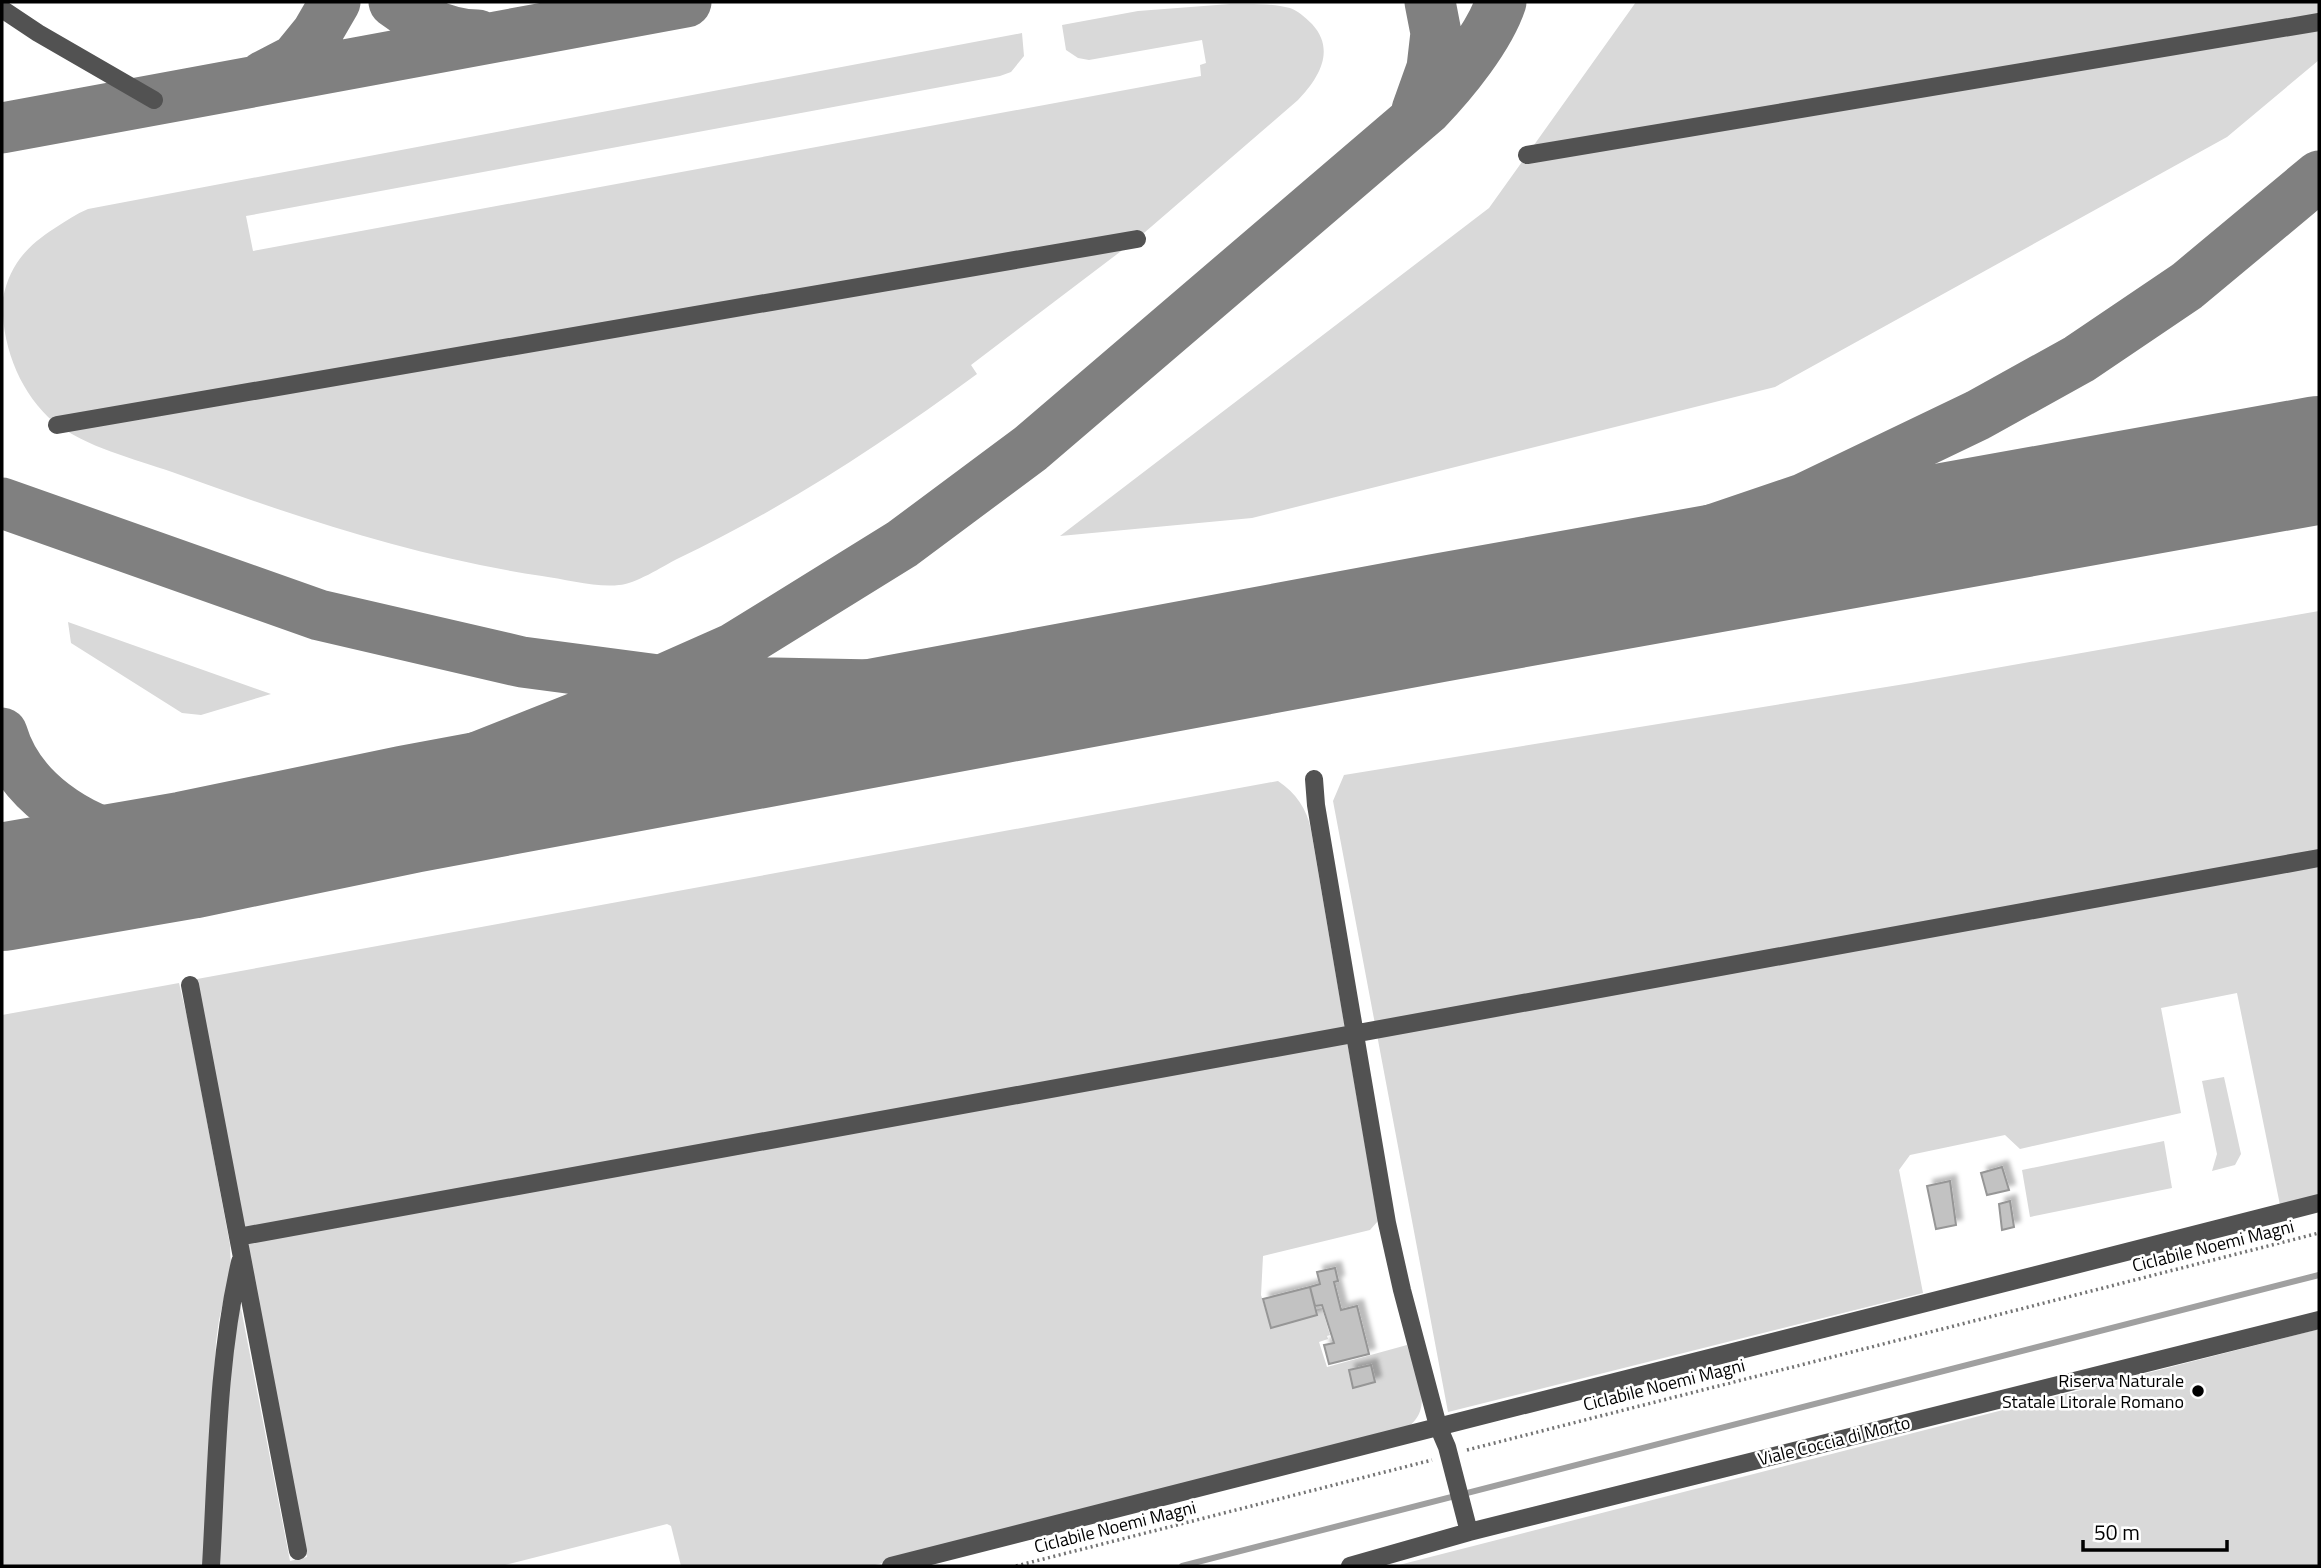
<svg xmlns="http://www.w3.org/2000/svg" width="2321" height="1568" viewBox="0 0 2321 1568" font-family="'Titillium Web',sans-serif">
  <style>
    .green { fill: #d9d9d9 }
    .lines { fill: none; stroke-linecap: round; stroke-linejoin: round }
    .stream { stroke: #a0a0a0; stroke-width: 6 }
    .taxiway { stroke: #808080; stroke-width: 51 }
    .runway { stroke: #808080; stroke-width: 128 }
    .building { fill: #c2c2c2; stroke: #969696; stroke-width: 2; filter: url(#shadow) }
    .path { stroke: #747474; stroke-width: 3.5; stroke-dasharray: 2 3.5; stroke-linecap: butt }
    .minor { stroke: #525252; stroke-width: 18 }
    .poi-dot { fill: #000; stroke: #fff; stroke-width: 2.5 }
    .labels { text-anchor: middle; stroke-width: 5; stroke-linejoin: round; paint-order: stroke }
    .street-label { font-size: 18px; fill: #000; stroke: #fff }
    .poi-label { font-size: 18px; fill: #000; stroke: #fff; text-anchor: end }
  </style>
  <defs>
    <filter id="shadow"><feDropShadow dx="6" dy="-6" stdDeviation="2" flood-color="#0004"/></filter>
  </defs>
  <rect width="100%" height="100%" fill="#fff"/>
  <path class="green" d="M1636,2H2319V60L2227,137L1775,387L1252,518L1060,536L1489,208Z
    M1230,4C1249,4 1271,3 1290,8C1298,11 1305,17 1312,24C1336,50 1319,78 1298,100L1137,239L971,365L977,374C882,444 784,508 677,559C662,567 635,584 619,585C598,588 564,579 542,576C415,557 293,516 172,472C135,459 85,447 54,422C20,394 0,343 3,298C10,264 27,246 55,228C66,221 76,214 88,209L1022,33L1024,56L1011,72L1000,76L246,216L253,251L1201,76L1200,65L1206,63L1202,40L1089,60L1078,58L1066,50L1062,25L1138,11Z
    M2319,611V1195L2280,1205L2237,993L2161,1008L2181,1113L2020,1149L2005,1135L1910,1155L1899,1170L1923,1293L1448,1412L1333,801L1344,775L1911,683Z
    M68,622L271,694L201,715L182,713L71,643Z
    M1278,781C1296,793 1307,809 1311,830L1378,1221L1370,1230L1263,1256L1261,1295L1269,1322L1322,1308L1330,1335L1327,1336L1328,1339L1319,1342L1327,1367L1407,1345C1416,1376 1439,1414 1399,1432L871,1566H681L671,1526L667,1524L501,1566H219L228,1399L239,1298L290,1561L307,1557L197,979Z
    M179,983L189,1025L230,1245L231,1269L219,1320L216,1342L204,1566H2V1015Z
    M2224,1077L2241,1154L2235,1165L2212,1171L2217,1154L2202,1081Z
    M2164,1141L2172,1188L2030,1217L2022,1170Z
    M2319,1329V1566H1395Z"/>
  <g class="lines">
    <path class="stream" d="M1182,1566L2319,1275"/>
    <path class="taxiway" d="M394,2C418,20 447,35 478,35
      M264,76L295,60L317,33L335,2
      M1417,110L1432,68L1436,33L1430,2
      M2,128L686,2
      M2,503L319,615L522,662L666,681L875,685L1207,662
      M1438,618L1617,562L1803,499L1978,415L2079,359L2187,286L2319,176
      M2,733C19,791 78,829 134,841C143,843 152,846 161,846
      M28,882L280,818L455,766L576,718L734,648L902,544L1031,448L1426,110C1453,82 1489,38 1501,2"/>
    <path class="runway" d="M2,887L188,855L410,809L1438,618L2319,460"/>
  </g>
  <path class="building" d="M2002,1167L2009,1190L1987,1195L1981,1173Z
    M1950,1181L1956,1225L1936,1229L1927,1186Z
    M2010,1201L2014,1227L2002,1230L1999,1204Z
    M1335,1268L1338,1281L1334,1282L1341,1310L1357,1306L1369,1354L1329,1364L1324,1345L1334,1343L1322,1305L1315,1306L1310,1287L1320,1284L1317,1272Z
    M1310,1287L1317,1315L1271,1328L1263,1299Z
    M1371,1365L1375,1382L1353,1388L1349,1370Z"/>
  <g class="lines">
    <path class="path" d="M1467,1450L2319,1233
      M1016,1566L1432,1460"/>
    <path class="minor" d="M2,9L38,33L154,100
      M1527,155L2319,22
      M57,425L1137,239
      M1314,779L1316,805L1387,1223L1402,1290L1438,1426L1447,1447L1469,1532
      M190,985L298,1551
      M238,1237L2319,858
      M211,1566C217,1464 217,1362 240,1262
      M891,1566L2319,1203
      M1350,1566L1469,1532L2319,1320"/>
  </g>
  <circle class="poi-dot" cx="2198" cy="1391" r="7"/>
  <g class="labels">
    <g class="street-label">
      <text transform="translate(2213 1246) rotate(-14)" y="6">Ciclabile Noemi Magni</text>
      <text transform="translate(1664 1385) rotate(-14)" y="6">Ciclabile Noemi Magni</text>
      <text transform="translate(1834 1441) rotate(-14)" y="6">Viale Coccia di Morto</text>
      <text transform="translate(1115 1527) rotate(-14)" y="6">Ciclabile Noemi Magni</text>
    </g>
    <g class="poi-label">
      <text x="2184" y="1387">Riserva Naturale<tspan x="2184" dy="21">Statale Litorale Romano</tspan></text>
    </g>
  </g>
  <rect width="2321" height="1568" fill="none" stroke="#000000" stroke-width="7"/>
  <path d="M2083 1540v10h144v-10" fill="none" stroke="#000000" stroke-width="3.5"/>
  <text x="2094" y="1540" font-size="21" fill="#000000" stroke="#ffffff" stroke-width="5" paint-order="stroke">50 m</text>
</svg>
